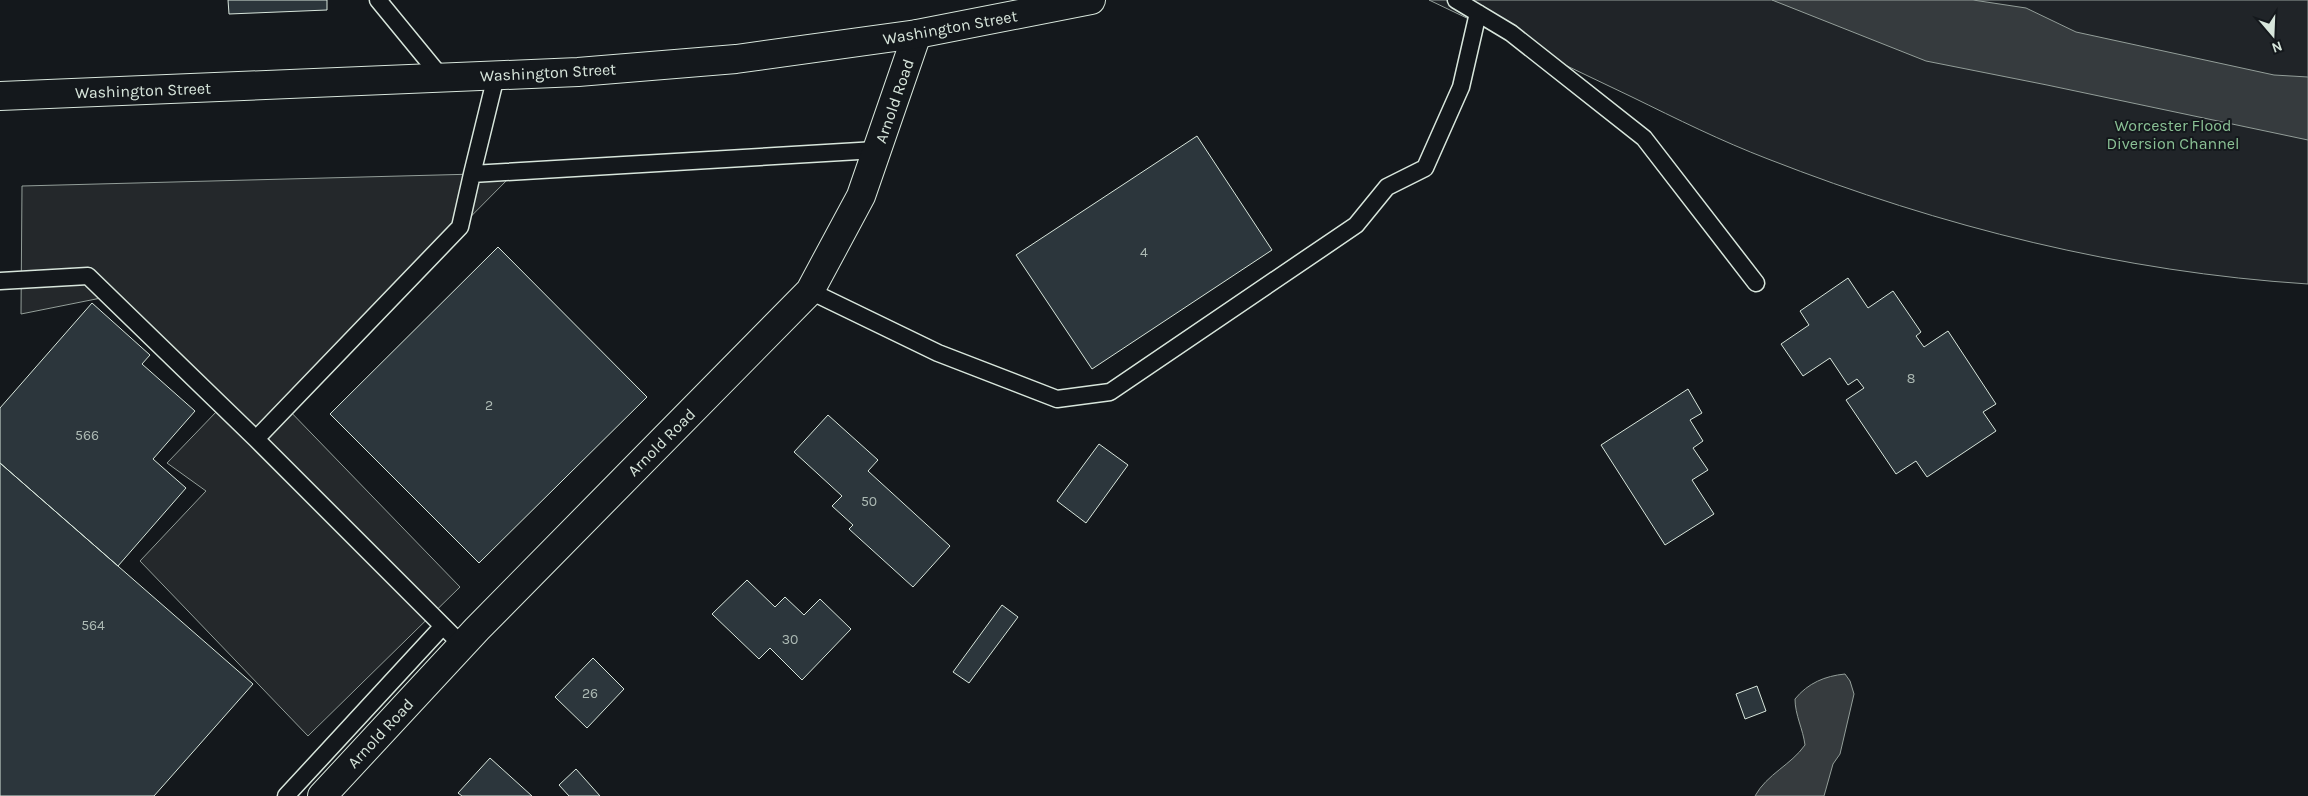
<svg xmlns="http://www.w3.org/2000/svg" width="2308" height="796" viewBox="0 0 2308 796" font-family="Karla,sans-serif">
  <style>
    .green { fill: #202428; stroke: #939e99 }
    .parking { fill: #24282b; stroke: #939e99 }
    .water { fill: #363b3e; stroke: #939e99 }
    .building { fill: #2c363c; stroke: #d8e6dc }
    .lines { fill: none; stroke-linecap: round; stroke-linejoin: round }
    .service-casing { stroke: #d8e6dc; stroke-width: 19 }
    .minor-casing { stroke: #d8e6dc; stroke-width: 30 }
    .primary-casing { stroke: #d8e6dc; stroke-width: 30 }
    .service { stroke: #14181c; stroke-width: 16 }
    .minor { stroke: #14181c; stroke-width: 28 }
    .primary { stroke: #14181c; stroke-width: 28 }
    .labels { text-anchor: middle; stroke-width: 4; stroke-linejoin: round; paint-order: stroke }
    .number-label { font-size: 14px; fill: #adbab4 }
    .street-label { font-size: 16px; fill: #d8e6dc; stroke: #14181c }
    .park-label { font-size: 16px; fill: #8ac095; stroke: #14181c }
  </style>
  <rect width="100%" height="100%" fill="#14181c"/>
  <path class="green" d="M1429,0H2308V284C2121,272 1942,227 1768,159C1721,141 1677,119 1632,97C1564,65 1497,32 1429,0Z"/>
  <path class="parking" d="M514,173L284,405L460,587L308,736L140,561L206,491L167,463L218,410L101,298L21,314L22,186Z"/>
  <path class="water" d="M1772,0H1973L2026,8L2076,32L2274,75L2308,77V140L2047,85L1926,61Z
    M1845,674L1850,681L1854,694L1840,754L1833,764L1824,796H1755C1767,774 1791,765 1805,745C1803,729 1795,715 1795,699C1808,683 1825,676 1845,674Z"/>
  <path class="building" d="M228,0H327V10L229,14Z
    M1197,136L1272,250L1092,369L1016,255Z
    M498,247L647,397L479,563L330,414Z
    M1848,278L1868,308L1893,291L1921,332L1916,336L1924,347L1948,331L1996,404L1983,412L1996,431L1927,477L1916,461L1896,474L1846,400L1864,388L1857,379L1848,385L1830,358L1803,376L1781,344L1809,325L1800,311Z
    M92,303L150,355L142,364L195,411L153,459L186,488L118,566L0,463V408Z
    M1688,389L1702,413L1690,420L1703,441L1693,448L1708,470L1692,480L1714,514L1665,545L1601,445Z
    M828,415L878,460L868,471L950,546L913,587L849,529L853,525L832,506L842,496L794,452Z
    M1099,444L1128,465L1086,523L1057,501Z
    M0,463L253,684L154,796H0Z
    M747,580L775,607L785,597L804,615L820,599L851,629L802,680L770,648L759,659L712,614Z
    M1002,605L1018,617L969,683L953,672Z
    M593,658L624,689L587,728L555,697Z
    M1757,686L1766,711L1745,719L1736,694Z
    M490,758L532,796H462L458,793Z
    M576,769L600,796H569L559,785Z"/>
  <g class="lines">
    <g class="service-casing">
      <path id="service" d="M378,0L442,78
        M1456,0L1511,33L1644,138L1756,283
        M496,76L472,174L876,150
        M0,281L88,276L256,439L462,645
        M810,291L938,353L1057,399L1110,392L1356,225L1387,187L1425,168L1461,87L1478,13
        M256,439L460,227L472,174
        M286,796L443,626"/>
    </g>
    <g class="minor-casing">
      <path id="minor" d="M322,796L477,629L810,291L861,196L917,34"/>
    </g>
    <g class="primary-casing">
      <path id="primary" d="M0,96L578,72L736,59L917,34L1091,0"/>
    </g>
    <use href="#service" class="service"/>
    <use href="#minor" class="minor"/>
    <use href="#primary" class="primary"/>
  </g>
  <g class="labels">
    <g class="number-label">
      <text x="1144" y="257">4</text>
      <text x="1911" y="383">8</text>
      <text x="489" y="410">2</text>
      <text x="87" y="440">566</text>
      <text x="869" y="506">50</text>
      <text x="93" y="630">564</text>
      <text x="790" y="644">30</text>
      <text x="590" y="698">26</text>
    </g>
    <g class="street-label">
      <text transform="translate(950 27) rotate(-10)" y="6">Washington Street</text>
      <text transform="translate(548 72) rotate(-3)" y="6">Washington Street</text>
      <text transform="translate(143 90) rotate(-2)" y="6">Washington Street</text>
      <text transform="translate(894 101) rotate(-71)" y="6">Arnold Road</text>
      <text transform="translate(661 442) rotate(-45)" y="6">Arnold Road</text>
      <text transform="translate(380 733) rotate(-47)" y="6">Arnold Road</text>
    </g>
    <g class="park-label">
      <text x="2173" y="131">Worcester Flood<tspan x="2173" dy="18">Diversion Channel</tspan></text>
    </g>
  </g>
  <g transform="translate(2273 35) rotate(161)" stroke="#14181c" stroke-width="4" paint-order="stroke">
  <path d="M0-4L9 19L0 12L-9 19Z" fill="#d8e6dc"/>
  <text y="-8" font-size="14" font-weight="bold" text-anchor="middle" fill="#d8e6dc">N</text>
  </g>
</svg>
